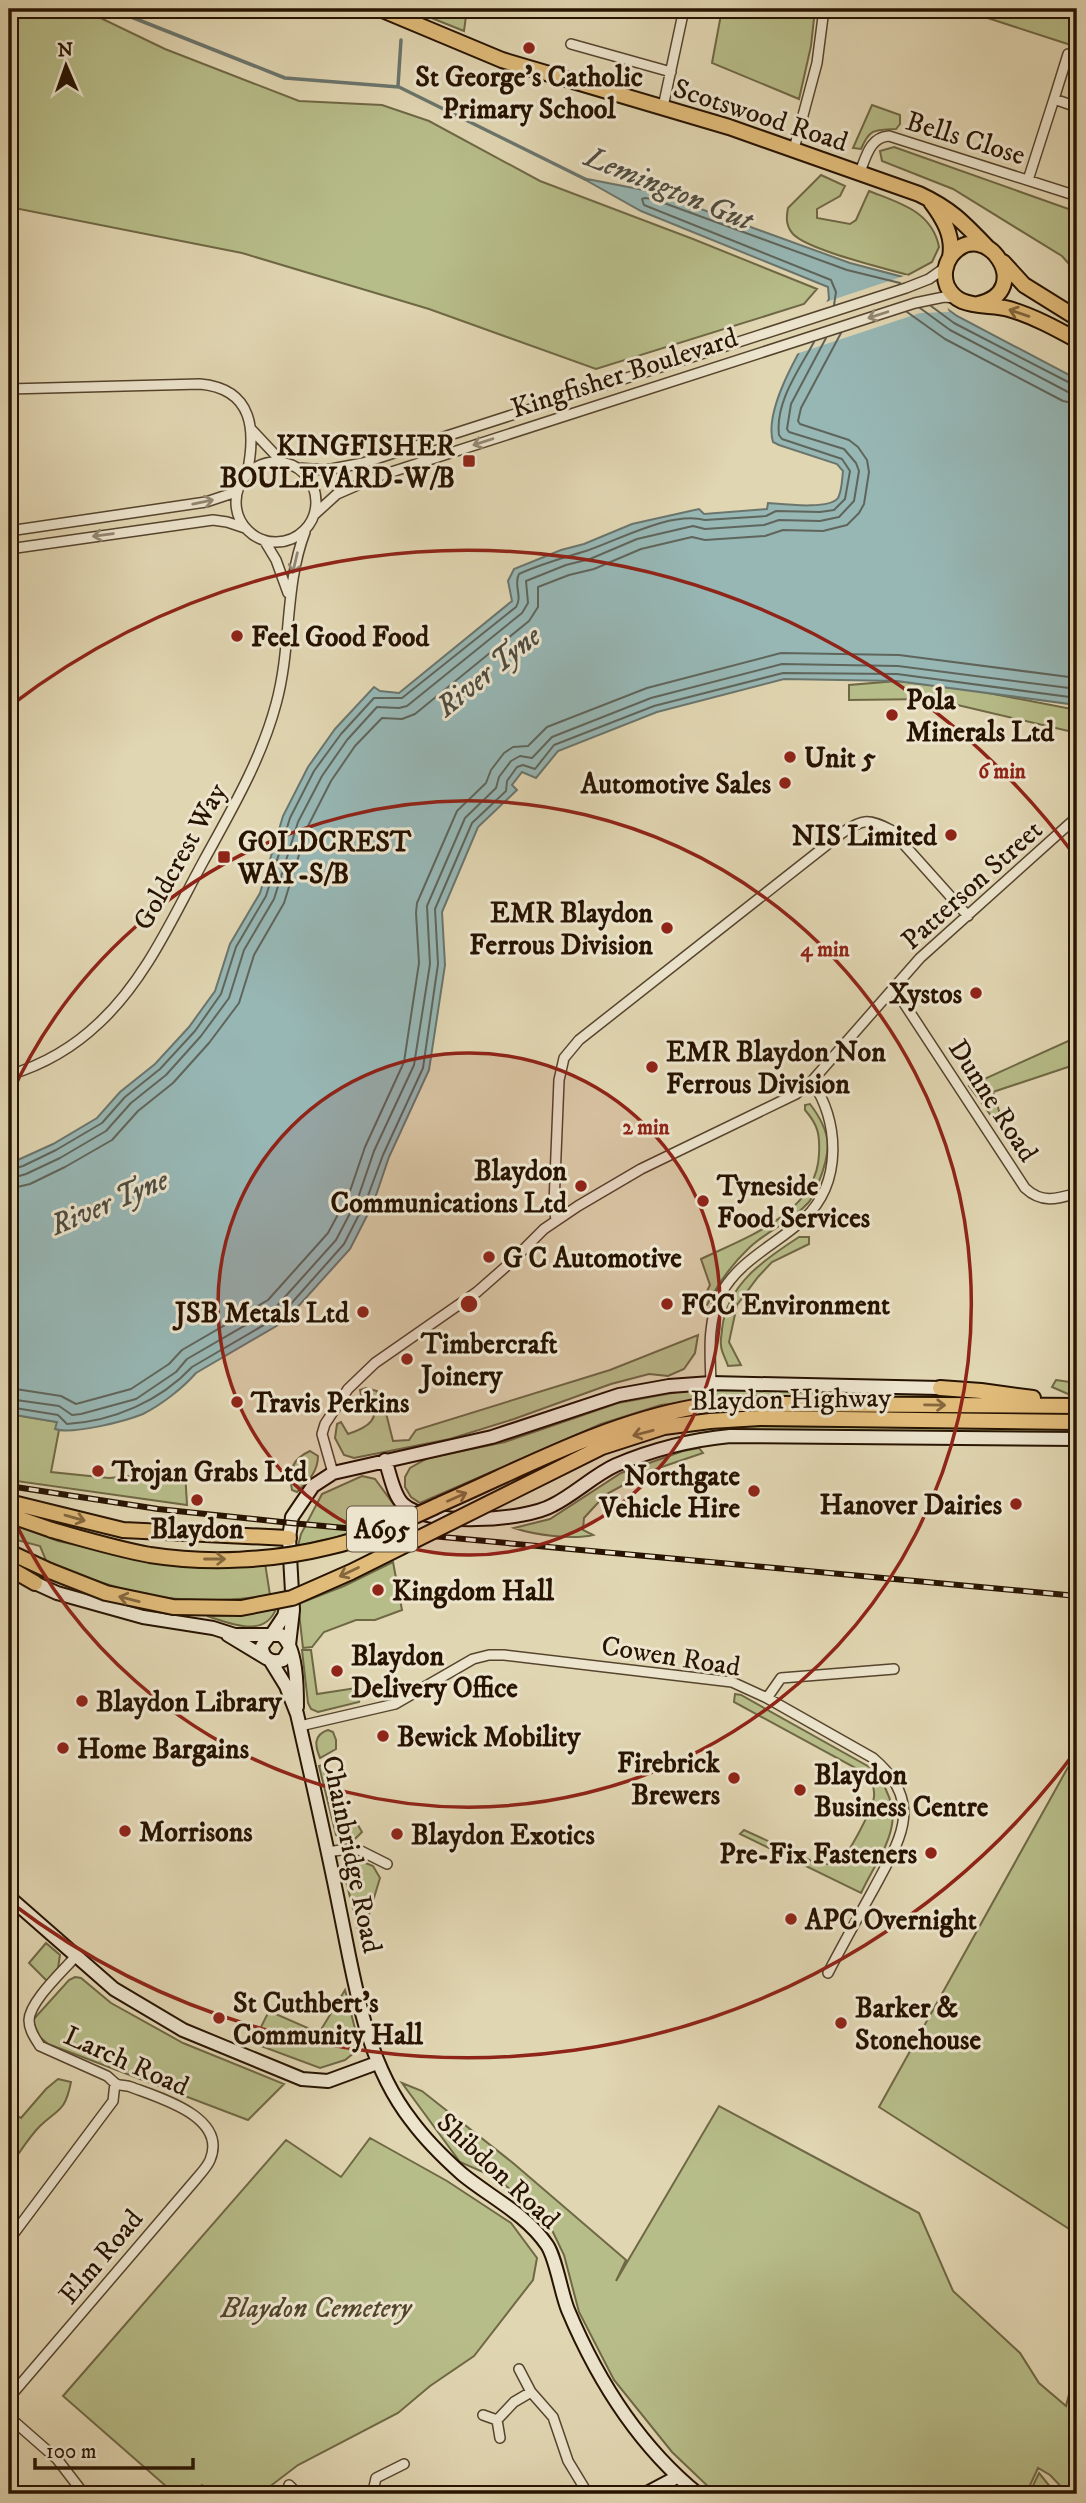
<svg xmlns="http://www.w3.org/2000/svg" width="1086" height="2503" viewBox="0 0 1086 2503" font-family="'IM FELL DW Pica',serif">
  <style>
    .green { fill: #b7bd89; stroke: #6f6845; stroke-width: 2 }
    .water { fill: #97b7b5; stroke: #6a756d; stroke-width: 2 }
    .pier { fill: #e1d6b2 }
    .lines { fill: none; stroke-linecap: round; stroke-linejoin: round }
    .shore { stroke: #5f655b; stroke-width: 2 }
    .stream { stroke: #6a756d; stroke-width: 3.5 }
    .street-casing { stroke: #56442d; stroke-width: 12 }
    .secondary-casing { stroke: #271301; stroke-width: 16 }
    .primary-casing { stroke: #271301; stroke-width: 18 }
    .street { stroke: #ece4cd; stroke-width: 9 }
    .secondary { stroke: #ece4cd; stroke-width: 12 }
    .primary { stroke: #e0bb79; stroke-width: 14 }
    .rail-casing { stroke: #271301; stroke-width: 6 }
    .rail { stroke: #ece4cd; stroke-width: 3.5; stroke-dasharray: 10; stroke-linecap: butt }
    .primary-bridge-casing { stroke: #271301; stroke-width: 18; stroke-linecap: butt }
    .primary-bridge { stroke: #e0bb79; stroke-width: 14 }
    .oneway { stroke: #84673d }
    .oneway2 { stroke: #938671 }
    .ring { fill: none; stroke: #8f2418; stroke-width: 3.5 }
    .poi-dot { fill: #8f2418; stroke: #ece4cd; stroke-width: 2.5 }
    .labels { text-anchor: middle; stroke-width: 6; stroke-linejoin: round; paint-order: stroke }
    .shield { fill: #ece4cd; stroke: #62523e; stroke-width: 2 }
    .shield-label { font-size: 26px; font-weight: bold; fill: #271301 }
    .poi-label { font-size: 28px; font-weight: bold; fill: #271301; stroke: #ece4cd; text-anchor: start }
    .street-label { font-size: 28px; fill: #271301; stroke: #ece4cd }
    .park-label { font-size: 28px; font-style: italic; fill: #52462a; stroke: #ece4cd }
    .water-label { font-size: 30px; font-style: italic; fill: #4e4c40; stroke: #ece4cd }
    .centre { fill: #8f2418; stroke: #ece4cd; stroke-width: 3.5 }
    .ring-label { font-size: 21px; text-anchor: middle; font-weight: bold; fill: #8f2418; stroke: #ece4cd; stroke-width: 6; stroke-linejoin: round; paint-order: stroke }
  </style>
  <rect width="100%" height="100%" fill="#e1d6b2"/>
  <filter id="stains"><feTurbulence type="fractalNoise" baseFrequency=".00286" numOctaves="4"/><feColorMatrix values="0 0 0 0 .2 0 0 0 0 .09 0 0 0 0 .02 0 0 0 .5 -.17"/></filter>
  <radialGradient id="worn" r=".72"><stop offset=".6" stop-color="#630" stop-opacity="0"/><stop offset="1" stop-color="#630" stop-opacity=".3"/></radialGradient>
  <path class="green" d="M9,9H82L165,49L299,101L382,105L429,121L540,181L693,239L817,289L804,304L596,369L429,309L242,253L9,207Z
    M409,9H467L464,31Z
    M722,9H815L811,46L799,99L712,63Z
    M960,9H1077V47Z
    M872,105L900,115V124L896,129C875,130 870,128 861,149L853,148Z
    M894,147L1077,212V273L1062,256L953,189L882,161L880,151Z
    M821,175L845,186L840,196L817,209V218L850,224L856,220L869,191C899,203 932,211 939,247L932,262L908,275C884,268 808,250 793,234C786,226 786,218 788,208Z
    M897,681L978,691L1077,710V733L932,699L849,700V685Z
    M1077,1037V1064L993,1092L1001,1117L998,1125L969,1086Z
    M810,1104C832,1133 832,1150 818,1184C815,1190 813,1198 808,1203C791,1222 766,1231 748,1249C731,1265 718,1284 707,1305L701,1304L710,1285L701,1259C747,1237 817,1213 819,1154C820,1134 818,1125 805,1110V1105Z
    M799,1237H809V1244L772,1262L758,1277L737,1305L729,1342L741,1365L728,1366C726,1359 721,1352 721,1345C720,1340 722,1334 722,1329C727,1284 765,1259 799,1237Z
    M698,1335L695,1353L684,1369L668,1376L649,1374L611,1384L514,1419L450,1439L354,1458L344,1455L335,1438L337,1424L341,1422L348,1434C369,1427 382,1419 370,1395H361L360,1390L366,1388L377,1391L385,1409L393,1441L409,1440L416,1430L610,1370Z
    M1056,1380L1077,1383V1398L1052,1387Z
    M760,1390L998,1397L1012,1401L719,1398L661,1405L601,1424L420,1503L411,1497L405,1487V1477L410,1468L428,1458L505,1442L618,1403L683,1391Z
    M9,1414L57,1422L59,1430L51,1472L109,1478L185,1471L187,1505L9,1480Z
    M719,1426L1037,1427L1077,1428V1434L720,1430Z
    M699,1448L703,1453L647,1472L605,1495L584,1518L583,1530L593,1535C572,1540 535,1535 514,1528L550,1519L621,1473L683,1451Z
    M310,1451L318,1456C318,1472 308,1481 297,1492L292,1490C288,1471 292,1459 310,1451Z
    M362,1476L375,1479L400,1513L342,1536L298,1546L301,1534L322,1494Z
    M9,1522L58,1541L140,1559L265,1563L270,1595C181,1609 130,1595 47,1563L40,1546L9,1538Z
    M393,1562L402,1610L375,1620H356L324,1632L312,1647L303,1648L298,1604L344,1586Z
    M276,1609C264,1639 229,1623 207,1616L239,1615Z
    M302,1650H311L317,1694L356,1688L361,1694L359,1702L318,1712L311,1709L308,1703Z
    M735,1694L741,1695L873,1769C912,1819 885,1844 861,1893L740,1834L744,1830L816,1863C825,1865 834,1865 842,1858C850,1852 874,1806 874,1796C875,1785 870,1779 863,1772L734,1702Z
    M328,1730L333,1732L336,1740V1749L320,1758C315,1746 313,1735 328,1730Z
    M1077,1751V2234L879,2107Z
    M323,1765L336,1825L341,1828L358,1825L362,1832L355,1839H342L336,1835L319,1766Z
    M363,1862L373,1866L380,1878L361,1941L345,1877L351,1866Z
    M46,1943L60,1955L58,1968L47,1981L29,1963Z
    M75,1977L81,1978L111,2003L183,2043L284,2084L248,2120L48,2044L35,2033L32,2021L69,1980Z
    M345,1990L360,2048L345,2060L320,2068L253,2043L269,2011L319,2033Z
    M58,2079L71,2082C65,2112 59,2108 40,2126C28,2138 19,2154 9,2167V2111L21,2118L46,2089Z
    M402,2083L422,2091L513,2163L626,2260L616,2281L719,2106L919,2213L953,2291L1020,2353L1039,2383L1066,2406L1077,2363V2494H1068L1050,2475L1038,2468L1026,2494H716L672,2452L614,2380L579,2312L564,2255L552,2230L499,2179L460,2162Z
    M370,2138L447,2181L511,2223L537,2258L533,2280L474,2356L430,2386L398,2413L298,2465L260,2494H215L202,2485L194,2494H175L63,2396L286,2140L341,2177Z
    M1039,2473L1056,2494H1029Z"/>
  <path class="water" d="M582,178L654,192L850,263L903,277L957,316L1077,379V705L897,681L784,679L657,712L558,751L536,778L522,772L512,785L517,790L478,827L442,912L445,965L429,1070L389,1157L373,1204L350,1249L285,1321L196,1373C183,1388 161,1405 143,1414C126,1421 72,1435 55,1429L57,1422L9,1414V1164L53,1144L97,1118L120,1092L155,1064L189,1027L215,991L230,944L260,893L283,816L308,767L335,729L374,687L380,691L399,693L512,601L508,581L514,569L561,550L584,544L632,524L699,509L704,514L767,509L768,503C782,504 829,510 838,498C842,491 842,479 843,471L837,464L779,445L773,442C762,405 811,333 829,299L828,287L641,211Z"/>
  <path class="pier" d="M907,275L946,304L949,312L920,313L796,354L823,303Z"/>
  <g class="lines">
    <path class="shore" d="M834,305L836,292L831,280L644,205L642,199L645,198L653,199L847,270L900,283
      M931,306L954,323L1072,384L1077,385
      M920,308L950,330L1068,392L1077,394
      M907,312L945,339L1063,401L1077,404
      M9,1170L23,1166L56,1150L102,1123L125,1097L160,1069L195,1031L221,994L236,947L266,896L290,818L314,771L341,734L374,698H402L516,607C523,596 513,585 519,574C541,564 563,558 586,551C619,540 670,511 705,520L766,516L776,511L820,512L834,510L845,499L850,471L842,459L782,439L779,435C775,402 799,370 814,342
      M9,1179L26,1174L60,1158L106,1131L131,1103L166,1075L201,1036L229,998L244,950L274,899L298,822L322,776L347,740L377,707L399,708L407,706L522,613L528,603L526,581L566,565L590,559L637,539L693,526L705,529L764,525L779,520L820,521L839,517L854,501L859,471L856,463L844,449L789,432L787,429L791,404L826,338
      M9,1189L30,1184L65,1167L112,1140L138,1111L173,1083L209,1043L239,1003L254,955L284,903L308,826L331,781L355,746L382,718L402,719L415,714L529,621L538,607V587L569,575L594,569L641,549L692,537L705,540L765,536L783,530L823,531L847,525L859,513L864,504L869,472L867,460L858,447L849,440L800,424L798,421L801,408L841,333
      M9,1388L61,1396L76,1404L131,1389L169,1364L182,1350L268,1300L328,1233L349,1194L365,1147L404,1062L419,963L416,913L417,903L457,811L486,783L491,770L504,753L513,747L528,746L547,727L647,688L781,653L899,655L1077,678
      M9,1399L59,1406L72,1415L81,1414L136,1399L176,1372L187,1359L275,1308L336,1240L358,1198L374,1151L414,1065L430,964L427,906L465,818L496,788L499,777L511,761L520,756L532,758L552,737L651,698L782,664L898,666L1077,689
      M9,1407L58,1415L67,1424C114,1421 160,1401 192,1367L281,1315L344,1244L366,1201L383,1155L423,1068L438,964L435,909L472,823L506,791L507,781L517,767L523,765L535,769L554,745L654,706L783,673L897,674L1077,698"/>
    <path class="stream" d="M111,9L285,78L399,87L585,179
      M398,86L401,40"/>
    <g class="street-casing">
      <path id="street" d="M706,9L714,10
        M571,44L671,72
        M1054,99L1068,54
        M663,107L684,9
        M794,149L817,63L824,9
        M860,172C866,157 870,137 889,136L1077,196
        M1028,180L1054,99L1077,107
        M9,389L200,384C254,389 256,431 247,474
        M252,430L282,462
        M236 502a40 40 0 1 1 80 0a40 40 0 1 1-80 0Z
        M298,468L326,470L363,463L906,288L929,279L946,267
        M315,514L337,494L376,477L915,303L944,297L956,298
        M9,531L206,502L230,494L239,487
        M264,540L276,560L288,593
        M9,549L213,520L227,522L245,528
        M894,988L1025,1188C1042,1204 1057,1199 1077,1193
        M9,1075C43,1065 74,1047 100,1022C146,979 173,917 203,862C231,811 261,760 276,704C292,646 284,587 305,532
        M556,1221L554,1204L559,1080L564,1058L579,1040L842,833C863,818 869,819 891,830L968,916
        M711,1383C710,1353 707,1322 721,1294C739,1260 777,1244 804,1219C843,1182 839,1122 812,1081
        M333,1473L322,1434L325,1424L348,1389L375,1363L477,1292L510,1263L544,1229L578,1206L641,1169L796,1094L812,1081L920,958L1077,817
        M767,1698L781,1678L894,1669
        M300,1726L395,1704L473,1659L489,1655H504L732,1682L767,1698L873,1758C927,1804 899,1841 872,1892C857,1919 842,1946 828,1973
        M327,1852L355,1848L387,1864
        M9,2240L113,2101L115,2083
        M519,2369L531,2392
        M9,2402L13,2393L197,2178C201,2173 207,2167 210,2160C228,2117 160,2098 131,2087C126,2085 118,2086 115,2083C112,2081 110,2078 107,2076L40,2046C35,2038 29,2030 29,2020C30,2001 63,1971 75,1957
        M483,2415L497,2420L500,2438
        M9,2417L57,2459L84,2494
        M497,2420L514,2402L531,2392L553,2417L568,2461L588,2494
        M289,2485L298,2494
        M378,2494L374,2487L376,2478L404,2464"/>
    </g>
    <g class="secondary-casing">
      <path id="secondary" d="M385,1460C390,1473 393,1495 403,1504C427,1527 525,1521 553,1505C575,1494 594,1475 616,1465C654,1449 689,1440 730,1436L1077,1439
        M35,1583L57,1593L143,1617L213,1628L235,1635H281C297,1646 297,1688 297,1707
        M272,1634L284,1616L288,1600
        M228,1635L266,1658
        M270,1635L262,1646C262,1658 271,1664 283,1660L290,1649
        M289,1645L293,1610L289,1538L292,1517L313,1486L333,1473L492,1437L619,1395L669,1386L711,1383L940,1388
        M270,1660L286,1686L297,1714C312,1780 327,1845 340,1911C355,1983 365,2061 411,2120C425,2139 444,2158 462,2174C490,2197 526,2214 547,2245C556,2258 561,2293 568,2310C597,2379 639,2446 698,2494
        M9,1897L114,1989L183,2030L302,2079L328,2081L377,2063
        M645,2494L677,2477"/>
    </g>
    <g class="primary-casing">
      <path id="primary" d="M380,9L502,60L729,127L919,194C951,209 963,222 987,247
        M931,202C943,218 954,236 950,257
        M1003,262L1024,285L1077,318
        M978,304C1037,291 984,214 951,256C945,264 943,276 947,286C950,292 955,298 962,301C976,307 994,305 1009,309C1033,316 1055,328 1077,340
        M940,1388L981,1391L1033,1398
        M695,1407L725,1404H781L1077,1406
        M710,1421L760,1418L1077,1422
        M9,1502L123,1530L289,1538
        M9,1515L52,1530
        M9,1552L50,1571
        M9,1568L35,1583"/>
    </g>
    <use href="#street" class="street"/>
    <use href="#secondary" class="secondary"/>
    <use href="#primary" class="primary"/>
    <g class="rail-casing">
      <path id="rail" d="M9,1486L158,1509L291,1523L1077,1596"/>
    </g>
    <use href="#rail" class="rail"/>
    <g class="primary-bridge-casing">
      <path id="primary-bridge" d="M52,1530C84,1539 117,1549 150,1555C207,1564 273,1561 329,1547C369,1538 406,1520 443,1503C525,1467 606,1423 695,1407
        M50,1571L106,1593L173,1607L241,1608L292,1598L351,1572L602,1447L664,1427L710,1421"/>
    </g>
    <use href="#primary-bridge" class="primary-bridge"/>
  </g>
  <defs><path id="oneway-shaft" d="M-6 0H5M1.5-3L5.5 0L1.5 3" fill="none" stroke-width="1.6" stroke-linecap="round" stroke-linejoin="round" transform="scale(1.75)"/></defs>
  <g class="oneway">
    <use href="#oneway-shaft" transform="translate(1019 313) rotate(-161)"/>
    <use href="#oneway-shaft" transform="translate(935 1405) rotate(1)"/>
    <use href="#oneway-shaft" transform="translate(643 1433) rotate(165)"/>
    <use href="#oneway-shaft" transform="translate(457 1497) rotate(-24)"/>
    <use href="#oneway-shaft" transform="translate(75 1518) rotate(16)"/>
    <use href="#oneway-shaft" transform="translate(215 1559)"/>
    <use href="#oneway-shaft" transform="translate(349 1572) rotate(155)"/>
    <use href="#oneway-shaft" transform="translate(129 1599) rotate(-166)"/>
  </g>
  <g class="oneway2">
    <use href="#oneway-shaft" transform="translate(878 315) rotate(162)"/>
    <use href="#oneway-shaft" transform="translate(483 442) rotate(162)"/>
    <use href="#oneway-shaft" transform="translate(203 502) rotate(-12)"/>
    <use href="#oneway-shaft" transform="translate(103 535) rotate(172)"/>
    <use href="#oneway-shaft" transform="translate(295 563) rotate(103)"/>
  </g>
  <circle cx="469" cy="1304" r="251" fill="#8f2418" fill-opacity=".12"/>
  <g class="ring">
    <circle cx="469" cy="1304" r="251"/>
    <path d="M9 1099A503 503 0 1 1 9 1509"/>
    <path d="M1075 1752A754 754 0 0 1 10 1902M10 706A754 754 0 0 1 1075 856"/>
  </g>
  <g class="poi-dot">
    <circle cx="529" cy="48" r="7"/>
    <rect x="462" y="454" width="14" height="14" rx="3.5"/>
    <circle cx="237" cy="636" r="7"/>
    <circle cx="892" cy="715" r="7"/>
    <circle cx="790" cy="757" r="7"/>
    <circle cx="785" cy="783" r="7"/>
    <circle cx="951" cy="835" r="7"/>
    <rect x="217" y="850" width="14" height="14" rx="3.5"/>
    <circle cx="667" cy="928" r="7"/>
    <circle cx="976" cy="993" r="7"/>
    <circle cx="652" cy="1067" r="7"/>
    <circle cx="581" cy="1186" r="7"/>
    <circle cx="703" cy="1201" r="7"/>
    <circle cx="489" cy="1257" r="7"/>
    <circle cx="667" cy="1304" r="7"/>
    <circle cx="363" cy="1312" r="7"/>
    <circle cx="407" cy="1359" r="7"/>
    <circle cx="237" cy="1402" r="7"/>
    <circle cx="98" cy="1471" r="7"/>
    <circle cx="754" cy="1491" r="7"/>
    <circle cx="197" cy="1500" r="7"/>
    <circle cx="1016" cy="1504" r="7"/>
    <circle cx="378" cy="1590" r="7"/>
    <circle cx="337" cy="1671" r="7"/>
    <circle cx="82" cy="1701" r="7"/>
    <circle cx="383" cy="1736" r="7"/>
    <circle cx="63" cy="1748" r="7"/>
    <circle cx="734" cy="1778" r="7"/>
    <circle cx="800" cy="1790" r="7"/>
    <circle cx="125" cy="1831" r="7"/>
    <circle cx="397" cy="1834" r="7"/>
    <circle cx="931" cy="1853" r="7"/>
    <circle cx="791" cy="1919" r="7"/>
    <circle cx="219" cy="2018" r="7"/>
    <circle cx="841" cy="2023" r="7"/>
  </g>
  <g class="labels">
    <rect class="shield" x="347" y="1506.5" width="70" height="45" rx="5"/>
    <g class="shield-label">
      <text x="382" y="1538">A695</text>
    </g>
    <g class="poi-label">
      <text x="529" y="86" text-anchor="middle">St George's Catholic<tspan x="529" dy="32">Primary School</tspan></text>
      <text x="455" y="455" text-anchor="end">KINGFISHER<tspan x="455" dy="32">BOULEVARD-W/B</tspan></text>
      <text x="251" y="646">Feel Good Food</text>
      <text x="906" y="709">Pola<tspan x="906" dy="32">Minerals Ltd</tspan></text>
      <text x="804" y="767">Unit 5</text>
      <text x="771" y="793" text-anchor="end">Automotive Sales</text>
      <text x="937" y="845" text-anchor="end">NIS Limited</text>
      <text x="238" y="851">GOLDCREST<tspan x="238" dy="32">WAY-S/B</tspan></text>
      <text x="653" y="922" text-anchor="end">EMR Blaydon<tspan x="653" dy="32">Ferrous Division</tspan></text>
      <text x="962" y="1003" text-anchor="end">Xystos</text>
      <text x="666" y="1061">EMR Blaydon Non<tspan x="666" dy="32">Ferrous Division</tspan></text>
      <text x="567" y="1180" text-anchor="end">Blaydon<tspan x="567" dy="32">Communications Ltd</tspan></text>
      <text x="717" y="1195">Tyneside<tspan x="717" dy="32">Food Services</tspan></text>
      <text x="503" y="1267">G C Automotive</text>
      <text x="681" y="1314">FCC Environment</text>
      <text x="349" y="1322" text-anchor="end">JSB Metals Ltd</text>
      <text x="421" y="1353">Timbercraft<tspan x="421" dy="32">Joinery</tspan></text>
      <text x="251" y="1412">Travis Perkins</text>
      <text x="112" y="1481">Trojan Grabs Ltd</text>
      <text x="740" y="1485" text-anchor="end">Northgate<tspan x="740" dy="32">Vehicle Hire</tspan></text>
      <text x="1002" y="1514" text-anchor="end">Hanover Dairies</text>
      <text x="197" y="1538" text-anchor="middle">Blaydon</text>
      <text x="392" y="1600">Kingdom Hall</text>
      <text x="351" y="1665">Blaydon<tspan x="351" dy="32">Delivery Office</tspan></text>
      <text x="96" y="1711">Blaydon Library</text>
      <text x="397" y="1746">Bewick Mobility</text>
      <text x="77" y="1758">Home Bargains</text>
      <text x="720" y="1772" text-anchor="end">Firebrick<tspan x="720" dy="32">Brewers</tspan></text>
      <text x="814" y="1784">Blaydon<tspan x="814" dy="32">Business Centre</tspan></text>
      <text x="139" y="1841">Morrisons</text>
      <text x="411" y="1844">Blaydon Exotics</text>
      <text x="917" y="1863" text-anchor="end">Pre-Fix Fasteners</text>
      <text x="805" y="1929">APC Overnight</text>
      <text x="233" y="2012">St Cuthbert's<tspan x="233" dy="32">Community Hall</tspan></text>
      <text x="855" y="2017">Barker &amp;<tspan x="855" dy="32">Stonehouse</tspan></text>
    </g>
    <g class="street-label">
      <text transform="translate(761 114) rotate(18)" y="10">Scotswood Road</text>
      <text transform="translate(966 137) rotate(17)" y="10">Bells Close</text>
      <text transform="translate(624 372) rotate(-18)" y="10">Kingfisher Boulevard</text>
      <text transform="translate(179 856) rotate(-61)" y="10">Goldcrest Way</text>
      <text transform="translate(971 884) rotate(-42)" y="10">Patterson Street</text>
      <text transform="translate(994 1100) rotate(57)" y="10">Dunne Road</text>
      <text transform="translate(791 1398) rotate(-1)" y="10">Blaydon Highway</text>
      <text transform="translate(671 1655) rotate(9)" y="10">Cowen Road</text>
      <text transform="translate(353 1854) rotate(78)" y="10">Chainbridge Road</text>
      <text transform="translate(127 2060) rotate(24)" y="10">Larch Road</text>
      <text transform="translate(499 2170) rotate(43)" y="10">Shibdon Road</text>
      <text transform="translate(100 2256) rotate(-50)" y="10">Elm Road</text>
    </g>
    <g class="park-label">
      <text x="316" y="2317">Blaydon Cemetery</text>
    </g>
    <g class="water-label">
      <text transform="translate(669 188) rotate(22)" y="10">Lemington Gut</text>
      <text transform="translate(488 671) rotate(-39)" y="10">River Tyne</text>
      <text transform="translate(109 1202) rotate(-23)" y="10">River Tyne</text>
    </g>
  </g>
  <circle cx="469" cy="1304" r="10" class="centre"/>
  <g class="ring-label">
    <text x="1002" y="778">6 min</text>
    <text x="825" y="956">4 min</text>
    <text x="646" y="1134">2 min</text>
  </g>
  <rect width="1086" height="2503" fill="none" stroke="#e1d6b2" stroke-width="35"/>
  <rect x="10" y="10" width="1065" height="2482" fill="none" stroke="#271301" stroke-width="3.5"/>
  <rect x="18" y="18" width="1051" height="2468" fill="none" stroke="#271301" stroke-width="2"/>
  <g transform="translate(66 66) rotate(358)" stroke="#ece4cd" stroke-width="5" paint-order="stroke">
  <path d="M0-5L12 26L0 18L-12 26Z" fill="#271301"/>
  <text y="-10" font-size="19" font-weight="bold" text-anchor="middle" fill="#271301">N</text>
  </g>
  <path d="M35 2458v10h158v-10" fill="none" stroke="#271301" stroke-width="3.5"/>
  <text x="46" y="2458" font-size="21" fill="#271301" stroke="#ece4cd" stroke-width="5" paint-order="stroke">100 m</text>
  <rect width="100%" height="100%" filter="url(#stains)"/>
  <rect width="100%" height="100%" fill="url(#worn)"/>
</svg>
